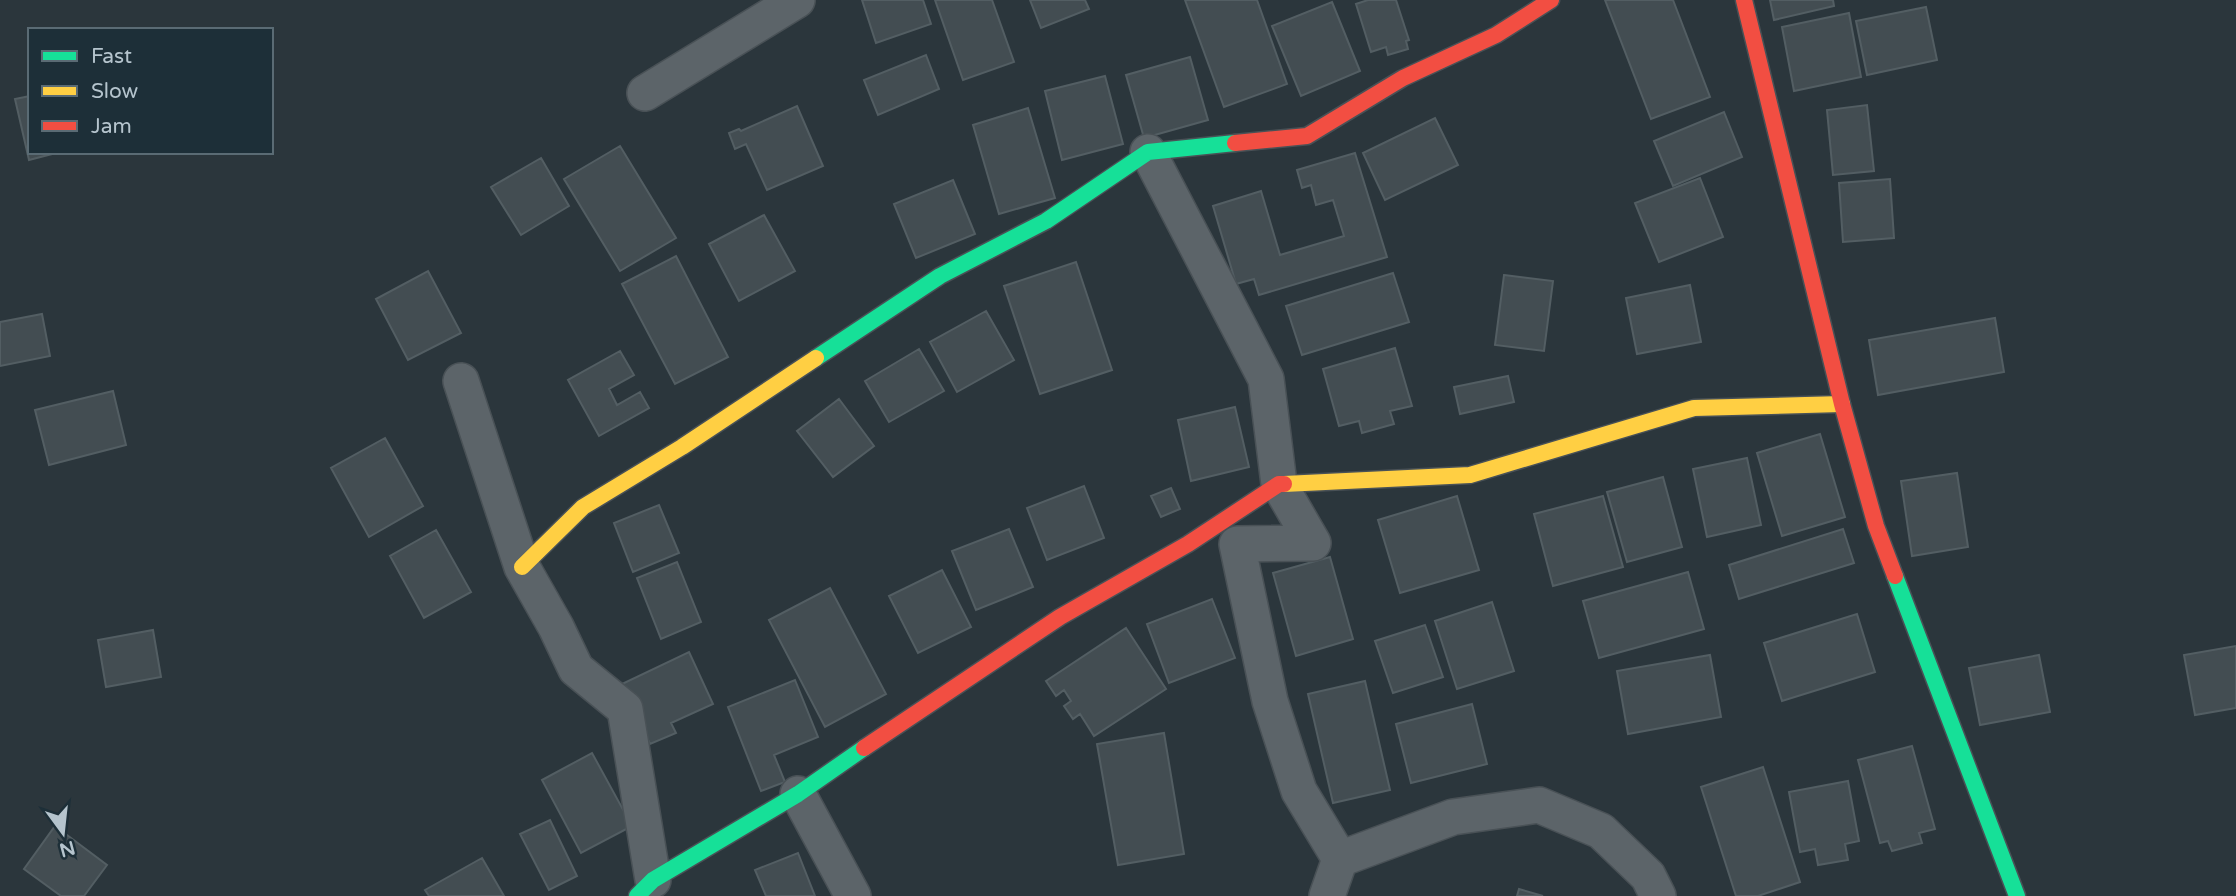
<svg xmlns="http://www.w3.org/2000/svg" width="2236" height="896" viewBox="0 0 2236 896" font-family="'Varela Round',sans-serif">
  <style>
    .building { fill: #434d52; stroke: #535e63; stroke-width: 2 }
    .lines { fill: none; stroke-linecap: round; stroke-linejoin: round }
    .street-casing { stroke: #495156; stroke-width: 38 }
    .fast-casing { stroke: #495156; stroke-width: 19 }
    .slow-casing { stroke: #495156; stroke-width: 19 }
    .jam-casing { stroke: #495156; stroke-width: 19 }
    .street { stroke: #5c6469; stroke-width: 35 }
    .fast { stroke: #16e098; stroke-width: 16 }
    .slow { stroke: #ffcf43; stroke-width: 16 }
    .jam { stroke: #f24e42; stroke-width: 16 }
  </style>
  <rect width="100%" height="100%" fill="#2b363c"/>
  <path class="building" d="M862,0H923L931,24L876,43Z
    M935,0H992L1014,62L963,80Z
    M1030,0H1085L1089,9L1041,28Z
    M1185,0H1257L1287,84L1224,107Z
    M1368,0H1396L1409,40L1406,41L1408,49L1388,55L1386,47L1371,52L1356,4Z
    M1605,0H1673L1710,97L1651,119Z
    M1770,0H1833L1834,6L1774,20Z
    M1332,2L1360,71L1301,96L1272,26Z
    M1926,7L1937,60L1867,75L1856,21Z
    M1849,13L1861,77L1794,91L1782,27Z
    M926,55L939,89L878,115L864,80Z
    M1190,57L1208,120L1144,138L1126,75Z
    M1105,76L1123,144L1062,160L1045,91Z
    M30,96V152H60L29,160L15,99Z
    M1867,105L1874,171L1833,175L1827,110Z
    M797,106L823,166L767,190L746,144L735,149L729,133L739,129L741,131Z
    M1028,108L1055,198L999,214L973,125Z
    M1724,112L1742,157L1673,186L1654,141Z
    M1435,118L1458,165L1385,200L1363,153Z
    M620,146L676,238L620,271L564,179Z
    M1355,153L1387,257L1259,295L1254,279L1236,284L1213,206L1261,191L1280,255L1344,236L1333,200L1316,205L1311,185L1302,188L1297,170Z
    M541,158L569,206L521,235L491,187Z
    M1700,178L1723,237L1659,262L1635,203Z
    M1890,179L1894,238L1843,242L1839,183Z
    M953,180L975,234L916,258L894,204Z
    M764,215L795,271L739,301L709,244Z
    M676,256L728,357L675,384L622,284Z
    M1076,262L1112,370L1040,394L1004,286Z
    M428,271L461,333L408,360L376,299Z
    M1393,273L1409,322L1302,355L1286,306Z
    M1504,275L1553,281L1544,351L1495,345Z
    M1690,285L1701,342L1637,354L1626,298Z
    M986,311L1014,360L957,392L930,342Z
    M42,314L50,356L0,366V322Z
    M1995,318L2004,372L1878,395L1869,340Z
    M1395,348L1412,406L1390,411L1394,424L1362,433L1359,421L1339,426L1323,369Z
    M919,349L944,391L889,422L865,381Z
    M620,351L634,375L609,389L617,405L640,392L649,408L599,436L568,380Z
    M1508,376L1514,402L1460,414L1454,387Z
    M113,391L126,445L49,465L35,410Z
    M839,399L874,446L833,477L797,431Z
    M1235,407L1249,467L1191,481L1178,420Z
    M1820,434L1845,517L1782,536L1757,453Z
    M385,438L423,506L369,537L331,468Z
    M1747,458L1761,525L1707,537L1693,469Z
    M1957,473L1968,547L1912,556L1901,481Z
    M1663,477L1682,547L1627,562L1607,492Z
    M1084,486L1104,538L1047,560L1027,508Z
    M1171,488L1180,509L1161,517L1151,496Z
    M1457,496L1479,570L1400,593L1378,520Z
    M1603,496L1623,567L1553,586L1534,514Z
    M659,505L679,553L633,572L614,523Z
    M1009,529L1033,587L976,610L952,551Z
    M1843,529L1854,563L1739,599L1729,565Z
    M436,530L471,592L424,618L390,556Z
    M1330,557L1353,639L1296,656L1273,573Z
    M677,562L701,622L661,639L637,578Z
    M942,570L971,627L918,653L889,596Z
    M1688,572L1704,629L1599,658L1583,601Z
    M830,588L886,694L825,727L769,620Z
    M1212,599L1235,658L1169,683L1147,624Z
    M1492,602L1514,671L1457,689L1435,621Z
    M1857,614L1875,672L1782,701L1764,643Z
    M1425,625L1443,677L1393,693L1375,641Z
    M1126,628L1166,689L1094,736L1080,714L1073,719L1064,706L1071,701L1064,690L1056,696L1046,681Z
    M153,630L161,677L106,687L98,640Z
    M2236,646V708L2195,715L2184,655Z
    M689,652L713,704L671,723L676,733L650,744L622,684Z
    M1710,655L1721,717L1628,734L1617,671Z
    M2039,655L2050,712L1980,725L1969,668Z
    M795,680L818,737L774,755L785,782L761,791L728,707Z
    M1365,681L1390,790L1333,803L1308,694Z
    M1472,704L1487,764L1411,783L1396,724Z
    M1164,733L1184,854L1118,865L1097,744Z
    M1912,746L1935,829L1919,833L1922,843L1892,851L1888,841L1880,843L1858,760Z
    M592,753L632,826L581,853L542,780Z
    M1763,767L1800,882L1758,896H1736L1701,787Z
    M1848,781L1859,841L1845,844L1848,860L1818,865L1815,849L1800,852L1789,792Z
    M550,820L577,876L549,890L520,834Z
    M55,826L107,865L84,896H61L24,869Z
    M798,853L815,896H766L755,870Z
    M482,858L504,896H429L425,890Z
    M1519,889L1543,896H1517Z"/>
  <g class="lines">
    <g class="street-casing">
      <path id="street" d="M645,93L797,0
        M1148,152L1266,379L1279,484L1313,543L1237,544L1270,701L1299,791L1340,859L1327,896
        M461,381L522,567L556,627L576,669L625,709L653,880
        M798,794L853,896
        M1340,859L1453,817L1539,805L1601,831L1648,876L1658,896"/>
    </g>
    <g class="fast-casing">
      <path id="fast" d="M816,358L940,276L1046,221L1148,152L1235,143
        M1895,576L2017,896
        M637,896L653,880L798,794L864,748"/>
    </g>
    <g class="slow-casing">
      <path id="slow" d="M1284,484L1470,475L1694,408L1842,404
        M522,567L583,507L682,447L816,358"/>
    </g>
    <g class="jam-casing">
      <path id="jam" d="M1744,0L1842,404L1876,526L1895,576
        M1235,143L1307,136L1403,78L1496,35L1551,0
        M864,748L1060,617L1188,544L1279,484H1284"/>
    </g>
    <use href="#street" class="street"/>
    <use href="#fast" class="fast"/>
    <use href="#slow" class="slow"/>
    <use href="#jam" class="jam"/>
  </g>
  <rect x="28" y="28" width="245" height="126" fill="#1d2f38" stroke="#5a6b74" stroke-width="2"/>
  <rect x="42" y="51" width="35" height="10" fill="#16e098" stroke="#5a6b74" stroke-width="2"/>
  <text x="91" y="63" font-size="21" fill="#b5c4cd">Fast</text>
  <rect x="42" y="86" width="35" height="10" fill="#ffcf43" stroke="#5a6b74" stroke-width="2"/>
  <text x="91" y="98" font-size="21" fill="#b5c4cd">Slow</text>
  <rect x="42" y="121" width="35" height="10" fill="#f24e42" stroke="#5a6b74" stroke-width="2"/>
  <text x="91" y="133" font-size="21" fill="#b5c4cd">Jam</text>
  <g transform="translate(63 833) rotate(165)" stroke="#1d2f38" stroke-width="5" paint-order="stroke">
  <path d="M0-5L12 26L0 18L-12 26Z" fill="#b5c4cd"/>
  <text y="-10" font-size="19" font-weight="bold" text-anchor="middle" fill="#b5c4cd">N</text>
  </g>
</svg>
